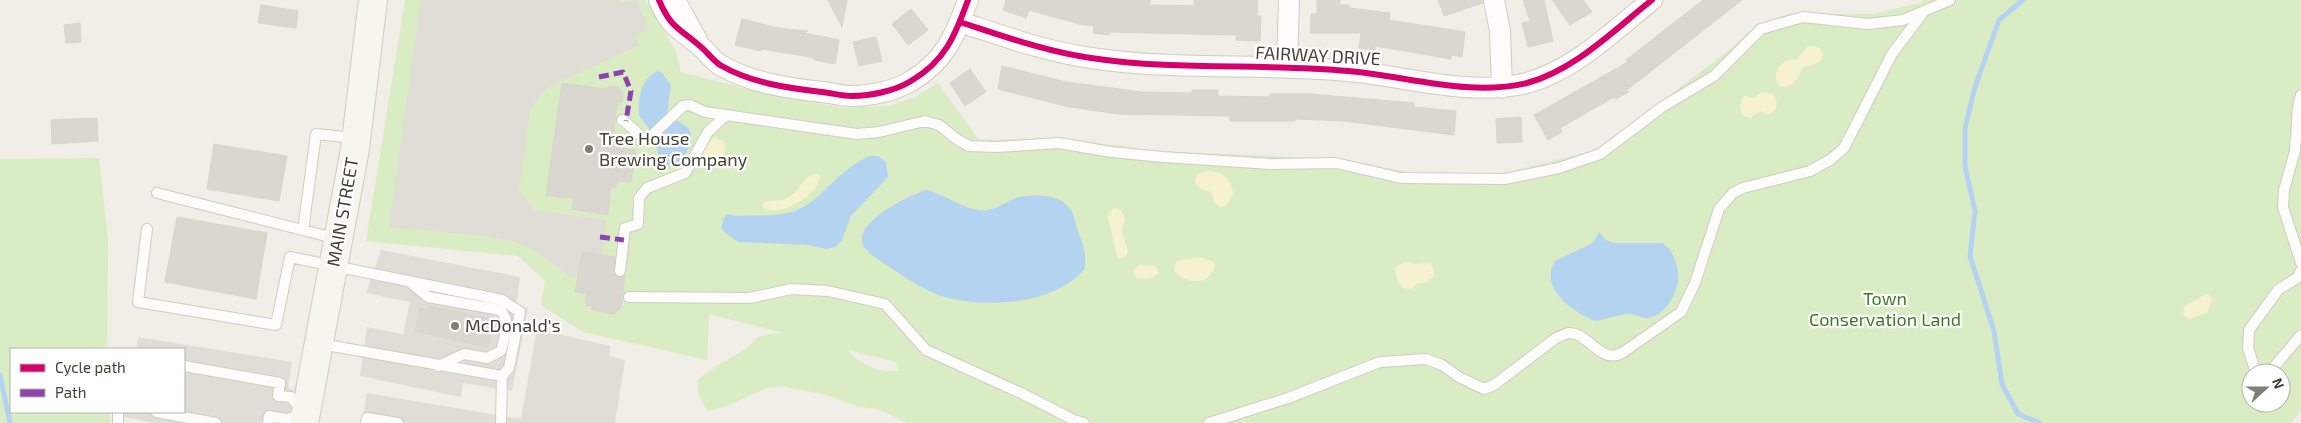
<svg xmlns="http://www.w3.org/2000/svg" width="2301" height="423" viewBox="0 0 2301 423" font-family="'Exo 2',sans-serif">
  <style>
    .green { fill: #d9ecc4; fill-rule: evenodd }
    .sand { fill: #f6f1cf }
    .parking { fill: #dfddd6; fill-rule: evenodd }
    .water { fill: #b4d3f0 }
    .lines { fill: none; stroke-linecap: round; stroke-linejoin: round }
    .stream { stroke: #b4d3f0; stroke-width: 5 }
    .building { fill: #d9d7cf; stroke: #d8d5cc }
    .lane-casing { stroke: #ceccc4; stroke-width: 12 }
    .street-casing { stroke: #ceccc4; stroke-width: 22 }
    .secondary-casing { stroke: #cfccbd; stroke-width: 30 }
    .lane { stroke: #fdfcfb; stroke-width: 10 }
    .street { stroke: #fdfcfb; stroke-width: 20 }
    .secondary { stroke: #f6f5ee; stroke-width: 28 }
    .quiet { stroke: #8e44ad; stroke-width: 5; stroke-dasharray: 10 5; stroke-linecap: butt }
    .cycleway-casing { stroke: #fff; stroke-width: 9 }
    .cycleway { stroke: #d6006c; stroke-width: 6 }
    .poi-dot { fill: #817d72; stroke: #fff; stroke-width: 2 }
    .labels { text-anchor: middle; stroke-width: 4.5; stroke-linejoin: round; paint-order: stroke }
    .street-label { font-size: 18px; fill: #454033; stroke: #fff }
    .poi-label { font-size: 18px; fill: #454033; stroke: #fff; text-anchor: start }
    .park-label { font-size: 18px; fill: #3c7b23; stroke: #fff }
  </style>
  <rect width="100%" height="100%" fill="#f0eee6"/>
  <path class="green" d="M405,0H646L675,49L681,72L754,91L845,108L889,106L915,97L938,83L979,140L1061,138L1157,151L1340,159L1414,173H1504L1597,150L1728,51L1756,25L1790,14H1874L1919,3L1923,0H2301V411L2291,423H907L880,410L856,406L827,395L781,386L767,388L727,406L707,411L699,396L697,380L718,365L746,349L758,337L773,333L787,334L709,314L707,360L583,332L541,305L545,281L518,256L366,241ZM848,350L896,362L898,371C880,373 858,364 848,350ZM2251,373H2281V403H2251Z
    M99,158L108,239L107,349H11V412H109L110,423H0V159Z"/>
  <path class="sand" d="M1808,46C1815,46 1819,46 1823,53C1822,66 1811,64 1802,68C1798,79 1794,88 1780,87C1769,72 1781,59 1797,59Z
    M1762,92L1773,94C1779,102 1778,111 1768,114L1760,111L1751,118L1743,116L1740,108L1742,98L1744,96L1754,98Z
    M714,138L724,141L726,148L719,164L710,168L703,162C702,151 706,144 714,138Z
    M1207,171C1222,171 1232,179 1233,194L1227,205L1220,207L1216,205L1211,192C1201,189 1190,188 1197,174Z
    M817,173L820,175C820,194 781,219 763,207L762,204C770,198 781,203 789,197C799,191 805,175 817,173Z
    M1114,208L1121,210L1125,218L1122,232L1128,252L1125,257L1119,259L1117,256L1108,217L1109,212Z
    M1200,257L1212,261L1215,265C1211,287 1185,284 1174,271L1176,261Z
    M1406,262L1415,264L1430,263L1434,270V276L1428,282L1416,284L1412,289L1403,288L1398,281L1395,269L1398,265Z
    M1138,265L1155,266L1159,273L1152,278L1137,279L1133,272Z
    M2209,295L2212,300L2207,313L2190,319L2185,317L2183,312L2185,306C2194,303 2198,295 2209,295Z"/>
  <path class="parking" d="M421,0H619L621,3L636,0L649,29L634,36L639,45L550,86L544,91L530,109L519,191L535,210L606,220L601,269L586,268L573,278L531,248L507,240L486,236L389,227Z
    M381,250L520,277L516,305L528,308L512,391L463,383L461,397L360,376L367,327L403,334L410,302L366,293ZM430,306L494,320L488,347L415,331L420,308L429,310Z
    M537,329L610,346L609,356L625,360L615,423H362L367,393L521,419Z
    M138,337L292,362L288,388L295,391L296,388L289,423H153L124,417L125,412H184V349H136Z"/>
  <path class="water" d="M658,71L662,73L671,85L667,115C673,120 683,122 688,128C696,138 686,158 677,164L667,165L661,161L650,130L639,115C638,98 641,78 658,71Z
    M871,156H878L886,162L888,177L851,216L842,240L836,247L826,249L809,245L738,242L725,233L721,227L724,218L728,214L736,216C754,215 778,217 795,211C822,201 840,167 871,156Z
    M926,190C947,194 966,213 988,210C999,208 1009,199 1020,197C1037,194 1060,194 1070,209C1075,215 1075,224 1078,231C1083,244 1086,254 1085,268C1056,306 977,310 936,294C913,285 891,267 870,254C868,251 864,248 863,245C853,222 910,195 926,190Z
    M1599,232L1606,240L1613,243H1662C1672,248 1677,263 1678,273C1681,289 1666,315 1649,318C1642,319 1636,314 1630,314C1618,314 1608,319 1596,321C1574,313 1538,288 1555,261L1593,243Z"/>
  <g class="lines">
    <path class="stream" d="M2023,0L1999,20L1975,87L1965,128V166L1975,211L1970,256L1994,331L2002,384L2018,414L2040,423
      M0,375L10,423"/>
  </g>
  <path class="building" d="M828,0H847L842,27Z
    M1006,0H1150V5L1194,6V0H1258L1257,16H1261L1260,41L1236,40V35L1109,32V35L1093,33L1094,26L1079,24L1029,10L1026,18L1003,10Z
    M1317,0H1340V5H1349V8L1390,13L1389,20L1465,32L1462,57L1451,55V59L1375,46V50L1359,48L1361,33H1310L1311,14H1317Z
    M1438,0H1482L1483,3L1444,16Z
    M1523,0H1544L1553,41L1528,47L1522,23L1530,21Z
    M1552,0H1583L1592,12L1570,25Z
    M1703,0H1742L1627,90L1628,92L1616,99L1614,97L1560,128L1562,132L1548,140L1534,115L1628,62L1626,60Z
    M261,5L298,11L296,28L258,23Z
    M911,9L928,30L908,45L892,24Z
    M742,19L778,28L808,31L804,33L839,40L835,64L815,60L811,57L761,49V51L735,45Z
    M80,23L81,42L66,43L64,25Z
    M876,37L882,61L859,66L853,42Z
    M1002,66L1066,82L1142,92L1192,93V90H1218V96L1270,97V94H1310L1414,103V107L1456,111L1454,135L1344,121L1295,119V121H1230V116L1118,114L1065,106L998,89Z
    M970,69L986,92L965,106L950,83Z
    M562,83L605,89L609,86L618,87L623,94L622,102L617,106L613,136L620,137L619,149L636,150L631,182L617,181L616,187H611L608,215L572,209L574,198L546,196Z
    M1521,117L1522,142L1497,143L1496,119Z
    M97,118L98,141L52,144L51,120Z
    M214,144L287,156L279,201L207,189Z
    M177,217L267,233L256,299L165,282Z
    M582,252L615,257L614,274L620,278L625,275L621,308L614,314L592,310V305L586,306V293L575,292Z
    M430,306L494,320L488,347L415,331L420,308L429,310Z"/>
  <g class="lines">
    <g class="lane-casing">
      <path id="lane" d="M2301,95L2298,106L2295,151L2284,190L2283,207L2301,263
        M622,120C627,122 640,136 646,141L683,106L690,105L705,112L726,115
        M157,193L338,239
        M147,229L138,302L276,325L290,257L502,300L520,312L509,368L502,376L501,423
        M303,230L316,134L355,138
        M620,271L625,228L638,224L639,198L647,188L685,173L708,132L726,115L857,134L879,132L925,121L939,125L958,140L969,146L997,147L1059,143L1111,152L1163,157L1271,164L1336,163L1401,178L1505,179L1559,168L1600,154L1662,107L1714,76L1761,29L1803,17L1868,24L1903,20L1950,0
        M411,283L428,297L500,310C512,322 504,337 501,351L487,358L464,354L438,366
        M629,297L750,298L791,289L828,291L885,304L926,350L1021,393L1074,420L1084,423
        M321,344L502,376
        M184,366L280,383L278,396L291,397L305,414L286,419L269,416L268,423
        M2256,373L2248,348L2249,330L2278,290L2297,278L2301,271
        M2269,373L2301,335
        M2251,384V389
        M156,412L216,423
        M118,423V412
        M366,423L367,418L398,423
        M1209,423L1288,398L1380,362L1426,359L1442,365L1459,377L1484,389L1494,385L1556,338L1568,333C1589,332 1600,365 1622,353L1681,312L1695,283L1719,209L1733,193L1743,188L1810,171L1830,160L1844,148L1892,54L1922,14"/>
    </g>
    <g class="street-casing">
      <path id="street" d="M659,0C671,29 680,28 701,47C707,52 713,60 720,65C751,83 787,88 822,92C832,93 842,96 852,96C870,96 895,91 911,81C945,61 955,36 968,0
        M675,0L697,40
        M1494,0L1500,31L1502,88
        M960,22C1003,36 1047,52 1091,58C1176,71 1263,63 1348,71C1407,76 1468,97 1527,83C1575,70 1614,30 1652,0
        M1287,68L1289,0"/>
    </g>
    <g class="secondary-casing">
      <path id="secondary" d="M304,423L355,149L373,0"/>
    </g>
    <use href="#lane" class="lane"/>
    <use href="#street" class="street"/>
    <use href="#secondary" class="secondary"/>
    <path class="quiet" d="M599,77L623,72L631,91L626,121
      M600,237L624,240"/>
    <g class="cycleway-casing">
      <path id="cycleway" d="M659,0C671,29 680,28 701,47C707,52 713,60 720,65C751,83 787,88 822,92C832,93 842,96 852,96C870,96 895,91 911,81C945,61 955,36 968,0
        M960,22C1003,36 1047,52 1091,58C1176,71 1263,63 1348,71C1407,76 1468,97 1527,83C1575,70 1614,30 1652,0"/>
    </g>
    <use href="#cycleway" class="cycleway"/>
  </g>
  <g class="poi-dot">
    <circle cx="589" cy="149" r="5"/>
    <circle cx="455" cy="326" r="5"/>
  </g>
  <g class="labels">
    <g class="street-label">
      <text transform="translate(1318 56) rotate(3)" y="6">FAIRWAY DRIVE</text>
      <text transform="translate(343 212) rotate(-80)" y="6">MAIN STREET</text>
    </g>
    <g class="poi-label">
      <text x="599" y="145">Tree House<tspan x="599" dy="21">Brewing Company</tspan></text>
      <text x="465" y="332">McDonald's</text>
    </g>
    <g class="park-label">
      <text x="1885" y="305">Town<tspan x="1885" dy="21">Conservation Land</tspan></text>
    </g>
  </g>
  <rect x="10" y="348" width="175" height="65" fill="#ffffff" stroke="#b5b3ad"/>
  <rect x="20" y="364" width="25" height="8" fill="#d6006c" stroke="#b5b3ad"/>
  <text x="55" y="373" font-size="15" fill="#454033">Cycle path</text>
  <rect x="20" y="389" width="25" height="8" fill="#8e44ad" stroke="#b5b3ad"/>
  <text x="55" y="398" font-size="15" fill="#454033">Path</text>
  <g transform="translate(2266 388) rotate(69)"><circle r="24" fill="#ffffff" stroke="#b5b3ad"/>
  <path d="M0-4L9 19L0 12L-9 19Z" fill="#817d72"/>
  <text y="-8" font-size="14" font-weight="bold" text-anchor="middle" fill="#454033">N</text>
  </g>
</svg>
